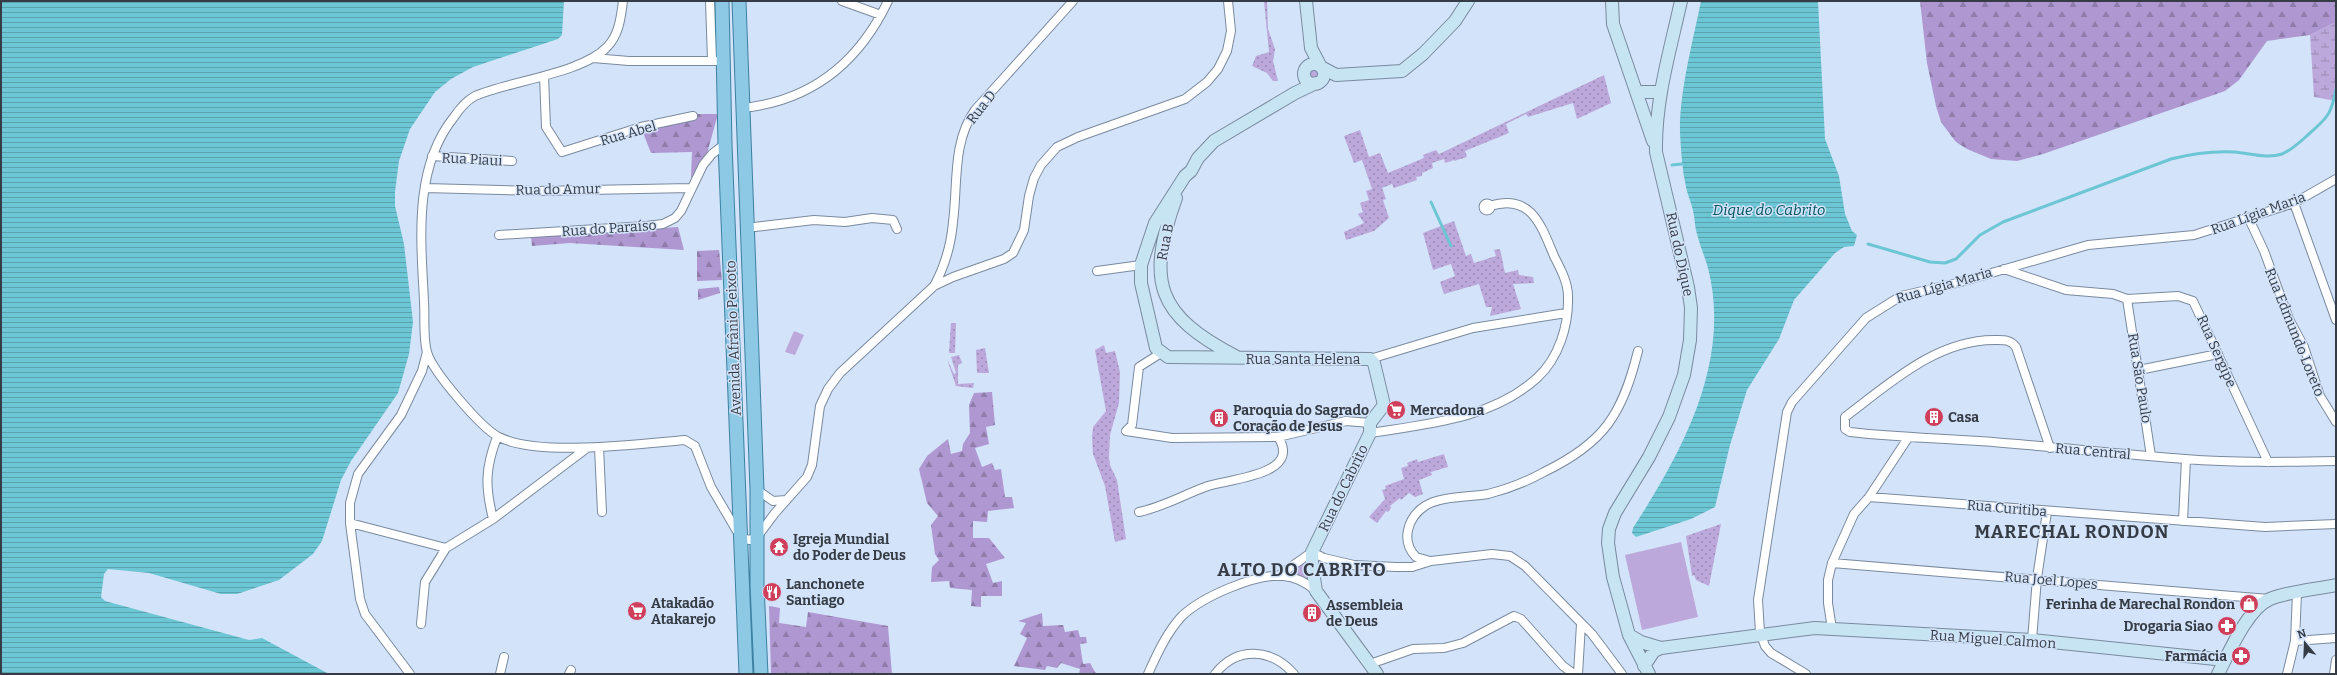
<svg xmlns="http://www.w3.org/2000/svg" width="2337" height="675" viewBox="0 0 2337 675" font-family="Bitter,serif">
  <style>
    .grass { fill: url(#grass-dots) }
    .forest { fill: url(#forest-firs) }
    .wetland { fill: url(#wetland-marsh) }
    .park { fill: #bda8db }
    .water { fill: url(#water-rules) }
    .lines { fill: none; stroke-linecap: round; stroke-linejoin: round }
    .stream { stroke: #6cc6d4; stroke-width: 3 }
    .street-casing { stroke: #7a8a9e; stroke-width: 10 }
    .secondary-casing { stroke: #7a8a9e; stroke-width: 14 }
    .primary-casing { stroke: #3d80a1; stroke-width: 15 }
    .street { stroke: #fff; stroke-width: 8 }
    .secondary { stroke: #c6e4f2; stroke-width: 12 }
    .primary { stroke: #8dc8e4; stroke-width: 13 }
    .labels { text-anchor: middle; stroke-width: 3; stroke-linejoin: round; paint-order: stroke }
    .street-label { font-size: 14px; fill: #353c45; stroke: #d3e3fa }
    .poi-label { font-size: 14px; font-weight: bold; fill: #353c45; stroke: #d3e3fa; text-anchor: start }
    .water-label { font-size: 15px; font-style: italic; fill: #01555f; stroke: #d3e3fa }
    .district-label { font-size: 18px; font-weight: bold; letter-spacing: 1px; fill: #353c45; stroke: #d3e3fa }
  </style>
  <defs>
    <pattern id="grass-dots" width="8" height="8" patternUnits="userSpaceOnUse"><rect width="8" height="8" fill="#bda8db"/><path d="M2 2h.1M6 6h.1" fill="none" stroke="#9a8ab3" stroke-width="1.8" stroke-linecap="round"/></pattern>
    <pattern id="forest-firs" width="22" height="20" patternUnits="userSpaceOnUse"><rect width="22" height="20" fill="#af97d1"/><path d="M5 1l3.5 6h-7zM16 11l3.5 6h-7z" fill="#8f7cab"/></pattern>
    <pattern id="wetland-marsh" width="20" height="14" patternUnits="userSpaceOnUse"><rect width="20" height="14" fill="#bda8db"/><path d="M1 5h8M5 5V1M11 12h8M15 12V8" fill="none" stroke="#9a8ab3"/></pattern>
    <pattern id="water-rules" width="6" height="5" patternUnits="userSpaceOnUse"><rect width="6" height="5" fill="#6cc6d4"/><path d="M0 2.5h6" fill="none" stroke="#5aa2ae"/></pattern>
  </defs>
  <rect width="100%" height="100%" fill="#d3e3fa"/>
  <path class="grass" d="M1264,1H1267L1268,29L1275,49L1273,61L1278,81H1273L1267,73L1252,66L1256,56L1269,52Z
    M1604,75L1611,103L1577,119L1573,103L1528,117L1526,114L1506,124L1509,133L1465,151L1467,157L1454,161V160L1445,163L1444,159L1432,163L1433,168L1422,173V176L1416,177L1417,180L1394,188L1392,184L1382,188L1386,199L1383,200L1389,218L1374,231L1346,240L1344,232L1364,223L1358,214L1363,212L1360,203L1369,200L1366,191L1372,189L1362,160L1354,163L1344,136L1360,130L1369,157L1380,153L1388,173L1424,158L1423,155L1436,150L1439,154Z
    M1454,221L1466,256L1471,254L1474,263L1496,256L1494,250L1500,249L1505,273L1518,270L1519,275L1533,277L1534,283L1513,284L1521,309L1490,316L1492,307H1486L1479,284L1444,294L1440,282L1455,276L1451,264L1433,270L1423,233Z
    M951,323H956L955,353H949Z
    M1104,345L1106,353L1115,351L1120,372L1119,403L1110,435L1109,457L1110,465L1117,480L1126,539L1115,542L1105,486L1093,454L1092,438L1093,427L1106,411L1095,350Z
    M985,348L989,373H977L976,350Z
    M959,355L962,363L958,365V384L974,383L973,388L956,386L947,359L954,374L956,373L951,357Z
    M1444,454L1448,467L1431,472L1432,475L1419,480L1423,494L1415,497L1409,493L1401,500L1400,498L1390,506L1391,508L1388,512L1386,511L1377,523L1369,517L1385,499L1382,490L1386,489L1385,486L1404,479L1401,468L1408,466L1407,463L1417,459L1418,462Z
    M1721,524L1709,586L1696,580L1694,575L1692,576L1686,536Z"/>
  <path class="forest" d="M1920,1H2336V22L2310,35L2267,41L2239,80L2225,91L2043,154L2017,161L1991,159L1967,149L1956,142L1949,133L1941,122L1936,106L1927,63Z
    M691,114H718L699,182L691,177L692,152L651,153L642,130Z
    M678,227L684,250L570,243L532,246L531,237Z
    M719,250L722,280L697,281V251Z
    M719,287L720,293L698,300V289Z
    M992,392L995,425L986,427L989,444L975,448L982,467L992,463L995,470L1001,469L1005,497H1012L1014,508L988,511L987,522L973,521V538H989L1005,558L986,564L993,583L1002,581V596H981V607L971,606L972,590L950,588L949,581L931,582L932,567L939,560L935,554L931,525L938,516L927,503L919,469L927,456L948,439L951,454L962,451L963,444L970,433L969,405L974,393Z
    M769,606L780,608L779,623L806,627L808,612L888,626L892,674H771Z
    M1042,613L1043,626L1063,625L1065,632L1078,630L1080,637H1086L1087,643L1080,644L1083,664L1090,663L1095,672L1098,674H1079L1080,669L1061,663L1057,668L1047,666L1045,670L1014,666L1027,638L1020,634L1026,623L1018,621Z"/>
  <path class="wetland" d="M2336,22V101L2314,97L2310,35Z"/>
  <path class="park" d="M1307 74a7 7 0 1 1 14 0a7 7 0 1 1-14 0Z
    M794,331L804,335L795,355L785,352Z
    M1681,542L1698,617L1642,630L1625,555Z
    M1310,558L1309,581L1295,574L1288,573Z"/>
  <path class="water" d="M1,1H564L562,35L558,39L473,67L451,79L435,92L410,129L399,161L395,192V206L404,244L413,322L409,354L398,393L351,461L341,480L322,541L313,554L279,580L237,594H221L149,573L108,569L104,574L101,597L105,601L249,640L262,638L329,674H1Z
    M1701,1H1818L1825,139L1839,176L1845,214L1852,231L1857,235L1854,246L1844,247L1835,253L1794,300L1779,339L1747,390L1730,445L1715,507L1691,519L1636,537L1632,533L1633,528C1682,452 1732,362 1708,268C1705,257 1700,246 1697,234C1695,228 1695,222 1694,216C1693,206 1688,197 1686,187C1682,169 1681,151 1680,133C1679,93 1693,41 1701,1Z"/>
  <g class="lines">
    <path class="stream" d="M1672,165L1682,164
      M1431,202L1451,246
      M1868,244L1930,262L1945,263L1956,259L1980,235L2003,222L2171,159C2191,154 2214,151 2234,152C2250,153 2267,159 2282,154C2294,149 2303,139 2311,132C2329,117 2332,111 2336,89"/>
    <g class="street-casing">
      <path id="street" d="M623,1C621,17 619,35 607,47C583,73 510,81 475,96C466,101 460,108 454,117C413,168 421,240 424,301C425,315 423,339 427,352C432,371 482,429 499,437C538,457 639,444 685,440L695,446L711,487L741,538L750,540L757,537L775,513L807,477L812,465L820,406L828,389L840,373L934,286L953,277L1004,259L1013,253L1024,230L1029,196L1034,178L1041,165L1057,147L1078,137L1185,99L1207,82L1218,69L1227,51L1231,31L1228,1
        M710,1L712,60
        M842,1L881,15
        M593,58L629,61H724
        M544,76L546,127L562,152L641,127L693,116
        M742,108C811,101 858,64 888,1
        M432,156L512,161
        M425,188L536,191L691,188
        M2294,203L2336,320
        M1483.5 207a3.5 3.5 0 1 1 7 0a3.5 3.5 0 1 1-7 0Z
        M2249,219L2264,251L2289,319L2304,347L2320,396L2336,422
        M746,228L814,220L845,222L872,218L893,220L897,229
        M499,235L646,226L663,224L675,218L681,211L703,165L712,154L725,144
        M2004,269L2066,290L2113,294L2127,299L2178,296L2193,301L2268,462
        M1097,271L1141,265
        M934,286C945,266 951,245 953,222C958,185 952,142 975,110L1073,1
        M2127,299L2151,456
        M1161,353L1139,367L1132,425L1126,431L1172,438L1278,437L1346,421L1370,423
        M1370,359L1473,328L1566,313
        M2139,370L2218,354
        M1370,433C1427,424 1492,419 1537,378C1559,358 1569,325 1568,296C1568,282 1560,268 1554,256C1541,225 1531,193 1490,206
        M599,447L602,512
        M2050,448L2016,347C2010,339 2003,340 1994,340C1936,340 1889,384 1845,417V429L1850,432C1893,437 1936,438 1979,441C2048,446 2116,454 2185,459C2235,463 2286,462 2336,461
        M757,490L773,501L786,500
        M1869,497L2265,527L2336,524
        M1139,512C1163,507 1185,494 1208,486C1229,479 1303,475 1278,437
        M493,519C485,486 485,469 497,437
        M2183,521L2186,459
        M350,523L446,548
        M1430,561L1416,557C1400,541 1408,517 1425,506C1440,496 1470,497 1488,494C1508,489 1526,482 1544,472C1604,443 1622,415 1638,351
        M1832,563L2269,599
        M1278,576L1312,552L1324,558L1354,565L1396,567H1412L1431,561L1492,554L1510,556L1525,566L1592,634L1622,674
        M421,624L425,582L446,548L493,519L587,448
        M1832,629L1828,603V580L1832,563L1854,514L1869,497L1908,438
        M2032,640L2037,578L2047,512
        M2295,641L2336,638
        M1370,664L1413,649L1444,648L1463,643L1514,616L1521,619L1563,666L1574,674
        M410,674L365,614L360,599L350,523V503L358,474L401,415L422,371L427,352
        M500,674L504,657
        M569,674L571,670
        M1148,674C1157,654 1167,632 1182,616C1202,597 1256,573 1283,576C1296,577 1307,583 1316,591
        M1215,674C1237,646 1271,648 1294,674
        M1578,674L1581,624
        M1806,674L1771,653L1765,646L1760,632L1758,600L1787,412L1792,402L1866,318L1901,296L1957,283L2088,245L2194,235L2294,203L2336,179
        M2287,674L2295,641L2297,593
        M2334,674L2336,660"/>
    </g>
    <g class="secondary-casing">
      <path id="secondary" d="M1306,1L1311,48L1321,67
        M1612,1L1613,24L1653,141
        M1304 74a10 10 0 1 1 20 0a10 10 0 1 1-20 0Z
        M1321,67L1336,75L1402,71L1423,54L1455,21L1468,1
        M1316,83L1295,93L1214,141L1198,158L1191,171L1185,176L1155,223L1141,265V283L1156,348L1168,357L1370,359L1374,363L1384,405L1370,423V433L1312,552V565L1316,591L1377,674
        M1638,92H1661
        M1176,198C1146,282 1156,315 1237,357
        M1629,635L1641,642L1661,648
        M1644,666L1654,651L1661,648L1815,628L2032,640L2225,660
        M1649,674L1629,635L1613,577L1608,543L1609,529L1615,513L1649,457L1669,417L1684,375L1690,340L1691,308L1688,287L1656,152C1655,100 1670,51 1681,1
        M2218,674C2229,653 2247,609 2270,599C2286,592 2317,589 2336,585"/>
    </g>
    <g class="primary-casing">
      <path id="primary" d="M722,1L725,144L746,674
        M739,1L757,490V585L761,674"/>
    </g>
    <use href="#street" class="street"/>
    <use href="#secondary" class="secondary"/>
    <use href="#primary" class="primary"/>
  </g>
  <defs>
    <g id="supermarket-disc" transform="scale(1)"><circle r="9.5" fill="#d03f5a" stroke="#d3e3fa"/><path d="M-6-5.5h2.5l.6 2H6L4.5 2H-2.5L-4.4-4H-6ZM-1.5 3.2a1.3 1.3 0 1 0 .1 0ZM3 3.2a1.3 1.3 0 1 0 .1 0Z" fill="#fff"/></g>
    <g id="building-disc" transform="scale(1)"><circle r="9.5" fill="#d03f5a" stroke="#d3e3fa"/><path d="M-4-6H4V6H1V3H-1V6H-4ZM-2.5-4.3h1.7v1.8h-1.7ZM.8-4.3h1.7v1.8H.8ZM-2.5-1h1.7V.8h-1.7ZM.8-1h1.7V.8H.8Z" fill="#fff"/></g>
    <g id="temple-disc" transform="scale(1)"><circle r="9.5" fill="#d03f5a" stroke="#d3e3fa"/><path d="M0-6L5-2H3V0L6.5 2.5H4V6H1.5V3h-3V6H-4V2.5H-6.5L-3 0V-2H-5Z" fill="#fff"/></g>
    <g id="restaurant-disc" transform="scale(1)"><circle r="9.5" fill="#d03f5a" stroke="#d3e3fa"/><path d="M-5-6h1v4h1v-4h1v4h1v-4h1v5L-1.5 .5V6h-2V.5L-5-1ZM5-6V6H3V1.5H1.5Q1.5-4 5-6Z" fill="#fff"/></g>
    <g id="shop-disc" transform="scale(1)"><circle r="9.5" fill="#d03f5a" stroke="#d3e3fa"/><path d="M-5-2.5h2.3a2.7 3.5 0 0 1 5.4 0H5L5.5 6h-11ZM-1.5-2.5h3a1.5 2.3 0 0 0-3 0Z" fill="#fff"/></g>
    <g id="pharmacy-disc" transform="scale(1)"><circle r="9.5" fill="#d03f5a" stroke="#d3e3fa"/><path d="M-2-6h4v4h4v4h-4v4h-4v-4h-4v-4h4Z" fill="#fff"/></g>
  </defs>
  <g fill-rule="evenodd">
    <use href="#supermarket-disc" x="1396" y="410"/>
    <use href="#building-disc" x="1934" y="417"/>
    <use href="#building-disc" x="1219" y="418"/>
    <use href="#temple-disc" x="779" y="547"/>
    <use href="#restaurant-disc" x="772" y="592"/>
    <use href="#shop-disc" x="2249" y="604"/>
    <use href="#supermarket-disc" x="637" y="611"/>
    <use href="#building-disc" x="1312" y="613"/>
    <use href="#pharmacy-disc" x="2227" y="626"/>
    <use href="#pharmacy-disc" x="2241" y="656"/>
  </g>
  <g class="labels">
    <g class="street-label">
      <text transform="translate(981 107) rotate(-52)" y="5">Rua D</text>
      <text transform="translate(628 133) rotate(-16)" y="5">Rua Abel</text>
      <text transform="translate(472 159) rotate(3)" y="5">Rua Piaui</text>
      <text transform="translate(558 189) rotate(-1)" y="5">Rua do Amur</text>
      <text transform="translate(2258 213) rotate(-20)" y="5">Rua Lígia Maria</text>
      <text transform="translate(609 228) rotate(-4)" y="5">Rua do Paraíso</text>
      <text transform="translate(1165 242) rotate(-79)" y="5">Rua B</text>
      <text transform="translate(1680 254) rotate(78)" y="5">Rua do Dique</text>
      <text transform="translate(1944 285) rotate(-16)" y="5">Rua Lígia Maria</text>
      <text transform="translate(2295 332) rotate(68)" y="5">Rua Edmundo Loreto</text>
      <text transform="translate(733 338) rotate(-92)" y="5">Avenida Afrânio Peixoto</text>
      <text transform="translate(2217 351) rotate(66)" y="5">Rua Sergípe</text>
      <text x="1303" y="364">Rua Santa Helena</text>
      <text transform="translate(2140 378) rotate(81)" y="5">Rua São Paulo</text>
      <text transform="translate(2093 451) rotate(5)" y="5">Rua Central</text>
      <text transform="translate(1343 488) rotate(-64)" y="5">Rua do Cabrito</text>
      <text transform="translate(2007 508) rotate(5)" y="5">Rua Curitiba</text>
      <text transform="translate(2051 580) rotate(5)" y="5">Rua Joel Lopes</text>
      <text transform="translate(1993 639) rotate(4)" y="5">Rua Miguel Calmon</text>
    </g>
    <g class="poi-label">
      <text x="1233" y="415">Paroquia do Sagrado<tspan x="1233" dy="16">Coração de Jesus</tspan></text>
      <text x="1410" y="415">Mercadona</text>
      <text x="1948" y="422">Casa</text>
      <text x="793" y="544">Igreja Mundial<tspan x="793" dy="16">do Poder de Deus</tspan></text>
      <text x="786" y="589">Lanchonete<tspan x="786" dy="16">Santiago</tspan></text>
      <text x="651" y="608">Atakadão<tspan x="651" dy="16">Atakarejo</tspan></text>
      <text x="2235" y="609" text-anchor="end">Ferinha de Marechal Rondon</text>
      <text x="1326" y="610">Assembleia<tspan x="1326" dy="16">de Deus</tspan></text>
      <text x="2213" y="631" text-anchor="end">Drogaria Siao</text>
      <text x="2227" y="661" text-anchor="end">Farmácia</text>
    </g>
    <g class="water-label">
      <text x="1769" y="215">Dique do Cabrito</text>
    </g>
    <g class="district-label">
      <text x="2072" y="538">MARECHAL RONDON</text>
      <text x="1302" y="576">ALTO DO CABRITO</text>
    </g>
  </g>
  <rect width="2337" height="675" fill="none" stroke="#353c45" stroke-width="4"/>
  <g transform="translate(2305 643) rotate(341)" stroke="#d3e3fa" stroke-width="3" paint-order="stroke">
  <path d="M0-3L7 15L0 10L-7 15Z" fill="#353c45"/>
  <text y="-6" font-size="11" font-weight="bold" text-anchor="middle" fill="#353c45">N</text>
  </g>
</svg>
